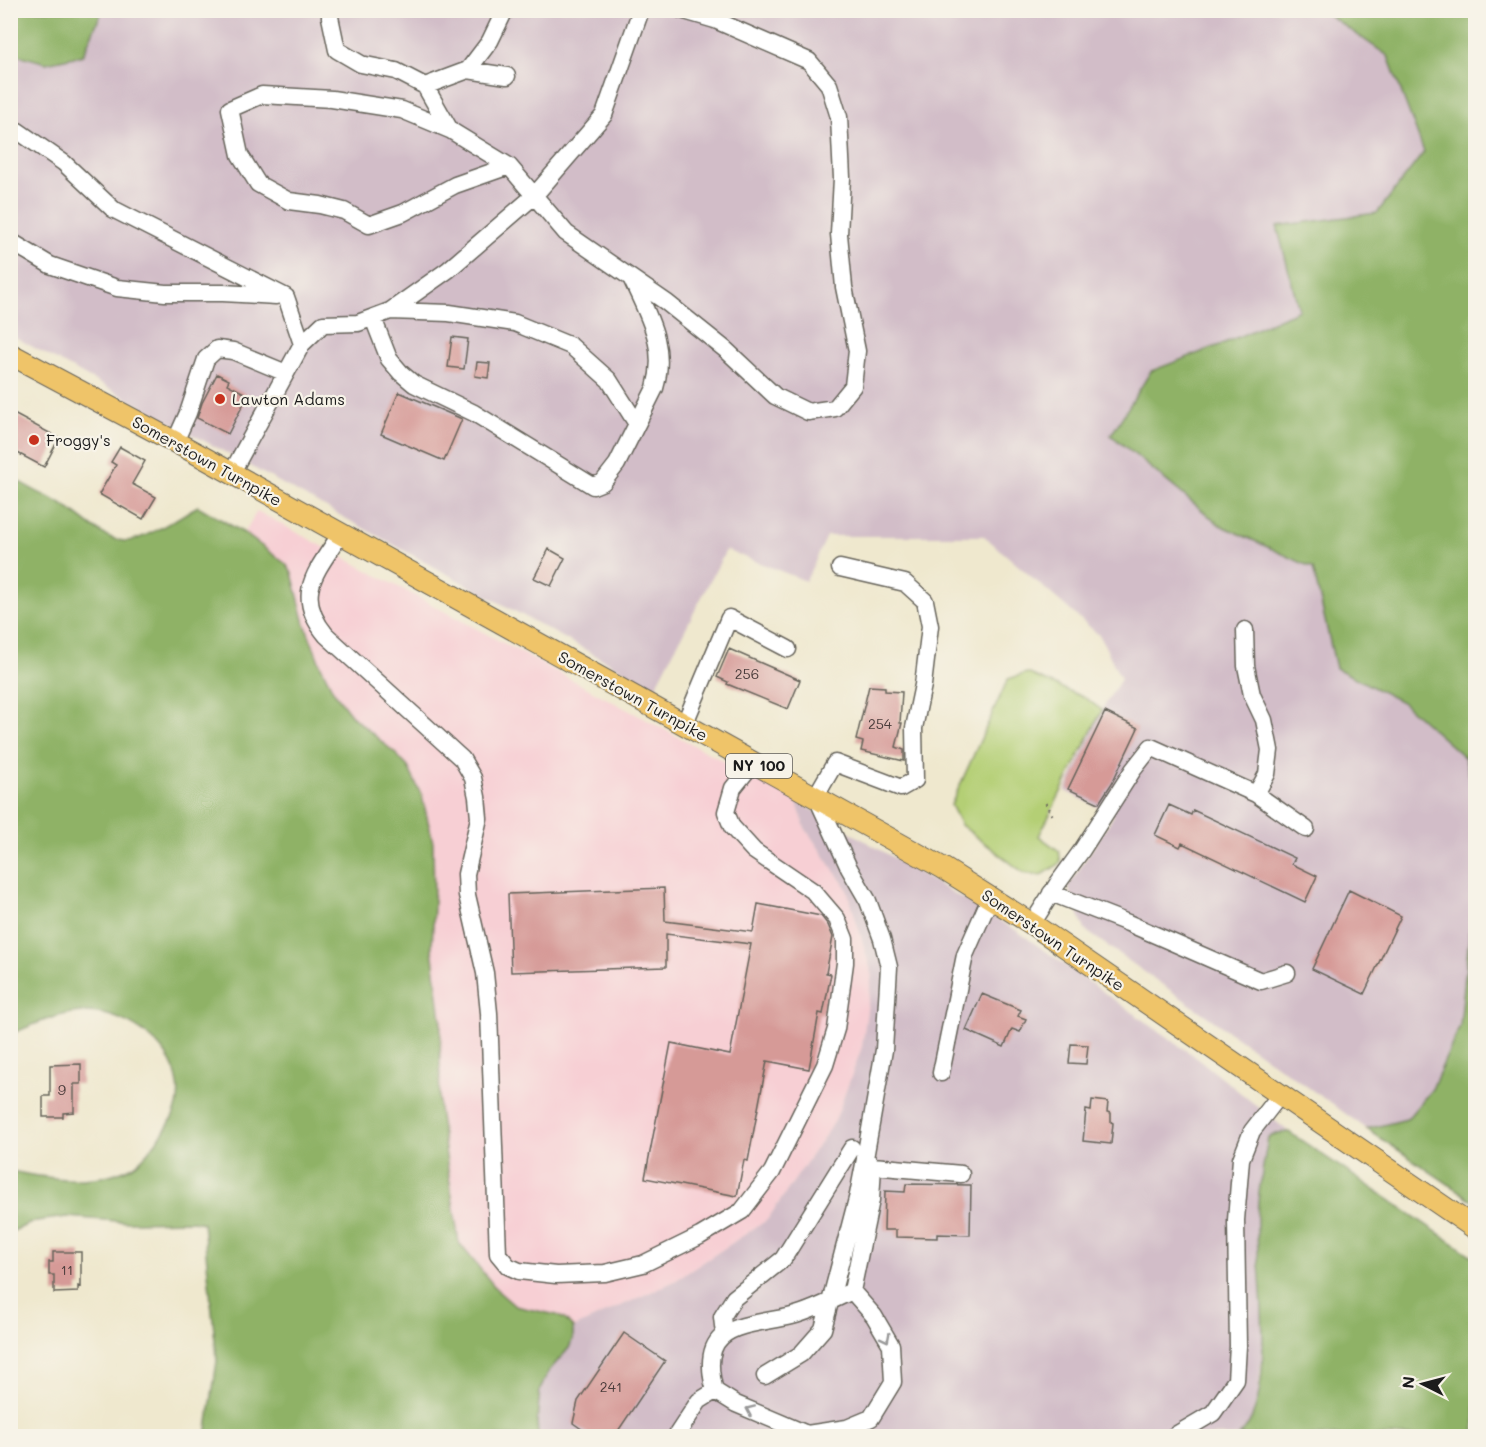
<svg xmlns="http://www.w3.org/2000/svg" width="1486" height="1447" viewBox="0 0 1486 1447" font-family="Mali,sans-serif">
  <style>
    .built { fill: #f7cfd4 }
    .industrial { fill: #d2bdc8 }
    .green { fill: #b4cf75; stroke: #687648; stroke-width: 1.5 }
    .forest { fill: #8fb266; stroke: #566741; stroke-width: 1.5 }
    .building { fill: #d69a97 }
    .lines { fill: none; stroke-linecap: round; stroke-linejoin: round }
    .minor-casing { stroke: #66635a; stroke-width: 19 }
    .major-casing { stroke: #66635a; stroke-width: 23 }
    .path { stroke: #66635a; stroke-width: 3; stroke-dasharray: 1.5 4.5; stroke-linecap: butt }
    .minor { stroke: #fff; stroke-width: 16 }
    .major { stroke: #efc469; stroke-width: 21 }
    .oneway { stroke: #999 }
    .poi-dot { fill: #c8321e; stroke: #f7f3e8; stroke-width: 2 }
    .labels { text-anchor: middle; stroke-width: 4.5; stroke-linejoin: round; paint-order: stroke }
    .number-label { font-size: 14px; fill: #4a3c3b }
    .shield { fill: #f7f3e8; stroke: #5e5c59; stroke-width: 1.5 }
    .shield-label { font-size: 15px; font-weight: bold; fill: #1c1c1c }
    .poi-label { font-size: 16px; fill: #1c1c1c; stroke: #f7f3e8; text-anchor: start }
    .street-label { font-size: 16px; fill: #1c1c1c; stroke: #f7f3e8 }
  </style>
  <rect width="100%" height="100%" fill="#f7f3e8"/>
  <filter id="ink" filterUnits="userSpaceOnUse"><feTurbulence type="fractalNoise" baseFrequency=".0167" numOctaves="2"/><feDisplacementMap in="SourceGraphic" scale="12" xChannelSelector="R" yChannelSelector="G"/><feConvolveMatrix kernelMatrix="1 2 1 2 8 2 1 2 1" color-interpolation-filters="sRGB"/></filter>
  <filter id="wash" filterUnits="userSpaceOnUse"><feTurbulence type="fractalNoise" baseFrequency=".008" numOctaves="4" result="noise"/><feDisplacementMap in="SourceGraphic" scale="24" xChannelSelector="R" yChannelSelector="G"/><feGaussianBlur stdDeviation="1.35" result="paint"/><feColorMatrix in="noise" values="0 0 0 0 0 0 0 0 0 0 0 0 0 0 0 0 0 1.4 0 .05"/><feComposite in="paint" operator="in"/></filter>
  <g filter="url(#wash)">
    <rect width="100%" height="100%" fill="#efe8ce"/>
    <path class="built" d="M257,511L796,800L805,828L847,889L872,974L862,1047L835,1121L767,1220L675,1281L573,1328L566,1320L557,1315L515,1306L499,1292L459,1243L439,1109L441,1019L432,948L434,905L432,885L408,767L394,752L353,717L334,692L320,664L305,624L292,573L286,564L244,533Z"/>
    <path class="industrial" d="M102,10H927L967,20L982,10H1323L1388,56L1424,151L1377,213L1277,226L1299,310L1220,345L1151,370L1220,525L1313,568L1336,668L1402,702L1465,758L1475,796V880L1460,1026L1432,1089L1407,1119L1367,1129L1085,930L1068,887L1114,815L1065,791L1104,706L1121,679L1100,636L984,536H827L806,581L726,550L655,688L11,335L10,53L46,63L83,55Z
      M796,800L1017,931L1201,1061L1289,1132L1277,1133L1268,1139L1259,1195L1263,1339L1258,1397L1247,1429L1239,1436H538L537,1421L540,1389L549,1371L569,1348L573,1338V1328L675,1281L767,1220L835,1121L862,1047L872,974L847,889L805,828Z"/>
    <path class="green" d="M1027,673L1085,698L1102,710L1039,836L1059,851L1061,863L1042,875L1024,873L961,825L951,805L1008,679Z"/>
    <path class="forest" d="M10,11L11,10L102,11L83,55L46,63L11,53Z
      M927,11H982L967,20Z
      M1323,11H1475V796L1465,758L1402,702L1336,668L1313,568L1220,525L1111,435L1151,371L1220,345L1299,310L1277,226L1377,213L1424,152L1388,56Z
      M11,476C27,488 45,495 63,505C82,516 104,542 127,541C145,540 180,516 198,506L244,533L286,564L292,573L305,624L320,664L334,692L353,717L394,752L408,767L422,796L433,842L434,905L432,948L441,1019L439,1109L459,1243L499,1292L515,1306L557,1315L566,1320L573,1328V1338L569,1348L549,1371L540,1389L537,1421L538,1436H206L217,1361L203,1223L193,1221L129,1222L67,1217L36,1221L11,1232V1171C50,1179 93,1186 131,1167C141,1162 150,1150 156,1142C165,1131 173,1120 177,1106C189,1055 131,1011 84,1012C58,1013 35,1024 11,1034Z
      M1475,880V1202L1367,1129L1407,1119L1432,1089L1460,1026Z
      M1289,1132L1475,1258V1436H1239C1278,1401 1258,1279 1257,1230C1256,1199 1263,1168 1268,1138L1277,1133Z"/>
    <g id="blocks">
      <path class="building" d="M452,337L468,339L464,369L448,367Z
        M477,362L490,363L488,378L475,376Z
        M217,374L229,380L227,384L248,395L228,434L197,418L202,403Z
        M399,392L462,419L444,461L381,434Z
        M10,412L59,438L44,467L10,449Z
        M120,447L145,461L132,484L156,497L143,519L99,494L116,465L111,462Z
        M549,549L565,558L551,586L534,578Z
        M729,649L800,680L788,709L727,684L728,682L717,677Z
        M869,686L885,687V691L902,692L900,723H902L896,747L904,750V761L861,751L863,742L856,740Z
        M1105,712L1138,728L1112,783L1099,803L1068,789Z
        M1169,805L1191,815L1193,810L1295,858L1292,864L1317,876L1305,902L1182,843L1180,847L1155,835Z
        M664,888L665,921L753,932L758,904L821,916L828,925L833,937L826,973L831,974L823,1014L819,1013L809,1069L767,1061L748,1161L744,1160L737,1196L645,1178L671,1043L730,1055L751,944L666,934V967L511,972L508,894Z
        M1349,890L1401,916L1364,994L1312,969Z
        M982,994L1021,1010L1018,1016L1026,1019L1020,1032L1012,1029L1004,1047L966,1030Z
        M1071,1044L1088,1045L1086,1064L1069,1063Z
        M81,1064V1084H74V1112L63,1113V1117H43V1096H50V1065Z
        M1092,1100L1108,1102L1107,1112L1111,1113V1122L1113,1123L1111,1144L1083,1141L1086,1110L1091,1111Z
        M906,1184L971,1185L970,1235L937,1234V1238L896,1237V1230H884L885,1191L905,1192Z
        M53,1252H81V1287L78,1286V1292L54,1293V1275H49V1262H53Z
        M624,1333L665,1361L614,1437H593L573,1423L578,1401Z"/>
    </g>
  </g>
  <g filter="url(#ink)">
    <use href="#blocks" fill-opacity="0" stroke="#66635a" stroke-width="1.5"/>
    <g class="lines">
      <g class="minor-casing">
        <path id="minor" d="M332,10L330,17L337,50L361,64L396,71L425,86L450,130L509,166L566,233L666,302L726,350L775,396L808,412L835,408L853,386L857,351L844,287L839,234L842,178L839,117L829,85L809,61L715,20L681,10
          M468,70L490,41L505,10
          M425,86L468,70L507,76
          M10,130L18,131L64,163L113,209L286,297L302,344
          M450,130L402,110L332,99L262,95L230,109L240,155L258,184L289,201L320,205L344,211L369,225L403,213L455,185L509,166
          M10,241L50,265L117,288L165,293H223L276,296
          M390,311L449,313L515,323L571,346L609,380L637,424
          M373,318L389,359L401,373L414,384L474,413L593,486L603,482L617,464L655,388C667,347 649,317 632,280
          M175,442L188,413L206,359L217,349L233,351L286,373
          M231,474L302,344L323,324L358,323L390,311L448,270L534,196L604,115L641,10
          M340,535C316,572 293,595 326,635L462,759L473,778L477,797L479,818L466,874L467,895L485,973L489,1013L498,1254L508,1266L519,1271L556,1275L605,1273L643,1264L700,1236L742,1211L772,1172L825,1065L836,1029L845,963V939L837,919L813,891L754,851L732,827L726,812L733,788L753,763
          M840,568L905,583L925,601L930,626L923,685L914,728L915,780L901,788L835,763L816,796L849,868L868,901L882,939L889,967L884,1050L865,1158L873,1166L961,1174
          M1245,630L1246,666L1252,695L1264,720L1270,750L1267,774L1256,794
          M684,725L729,618L788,649
          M1051,893L1128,923L1261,981L1287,973
          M1032,924L1058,883L1082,850L1133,770L1151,747L1256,794L1306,829
          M941,1073L965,955L991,896
          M852,1291L874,1316L891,1345L893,1382L871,1418L847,1428L807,1434L736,1404L715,1391C696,1322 745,1327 792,1316C812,1311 833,1300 852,1291L871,1200L873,1166
          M724,1334L722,1317L734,1298L783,1259L852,1148
          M765,1376L801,1354L823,1329L858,1195L865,1159
          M676,1436L699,1401L715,1391
          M1174,1436L1213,1413L1236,1380L1238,1346L1236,1220L1241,1159L1252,1131L1280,1095"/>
      </g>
      <g class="major-casing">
        <path id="major" d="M10,354L190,450L943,868L1032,924L1476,1229"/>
      </g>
      <path class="path" d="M1046,803L1052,815"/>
      <use href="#minor" class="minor"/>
      <use href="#major" class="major"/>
    </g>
    <defs><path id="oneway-chevron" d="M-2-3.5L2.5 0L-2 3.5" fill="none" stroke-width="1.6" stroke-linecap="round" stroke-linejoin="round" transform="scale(1.5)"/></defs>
    <g class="oneway">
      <use href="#oneway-chevron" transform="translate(886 1338) rotate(63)"/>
      <use href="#oneway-chevron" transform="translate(750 1410) rotate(-156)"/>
    </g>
  </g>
  <g class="poi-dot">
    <circle cx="220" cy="399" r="6"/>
    <circle cx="34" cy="440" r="6"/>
  </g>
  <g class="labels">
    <g class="number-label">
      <text x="747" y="679">256</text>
      <text x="880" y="729">254</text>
      <text x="62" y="1095">9</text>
      <text x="67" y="1275">11</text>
      <text x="611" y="1392">241</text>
    </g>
    <rect class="shield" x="726" y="754" width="66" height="24" rx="4.5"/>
    <g class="shield-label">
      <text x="759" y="771">NY 100</text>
    </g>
    <g class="poi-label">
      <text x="232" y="405">Lawton Adams</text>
      <text x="46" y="446">Froggy's</text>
    </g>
    <g class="street-label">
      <text transform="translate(207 461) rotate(29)" y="6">Somerstown Turnpike</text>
      <text transform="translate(633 696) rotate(29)" y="6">Somerstown Turnpike</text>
      <text transform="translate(1053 940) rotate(34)" y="6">Somerstown Turnpike</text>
    </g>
  </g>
  <rect width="1486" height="1447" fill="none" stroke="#f7f3e8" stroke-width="36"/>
  <g transform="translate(1423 1384) rotate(276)" stroke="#f7f3e8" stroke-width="4.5" paint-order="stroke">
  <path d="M0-4.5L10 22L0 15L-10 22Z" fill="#1c1c1c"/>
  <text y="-9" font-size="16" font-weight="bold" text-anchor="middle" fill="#1c1c1c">N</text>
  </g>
</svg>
